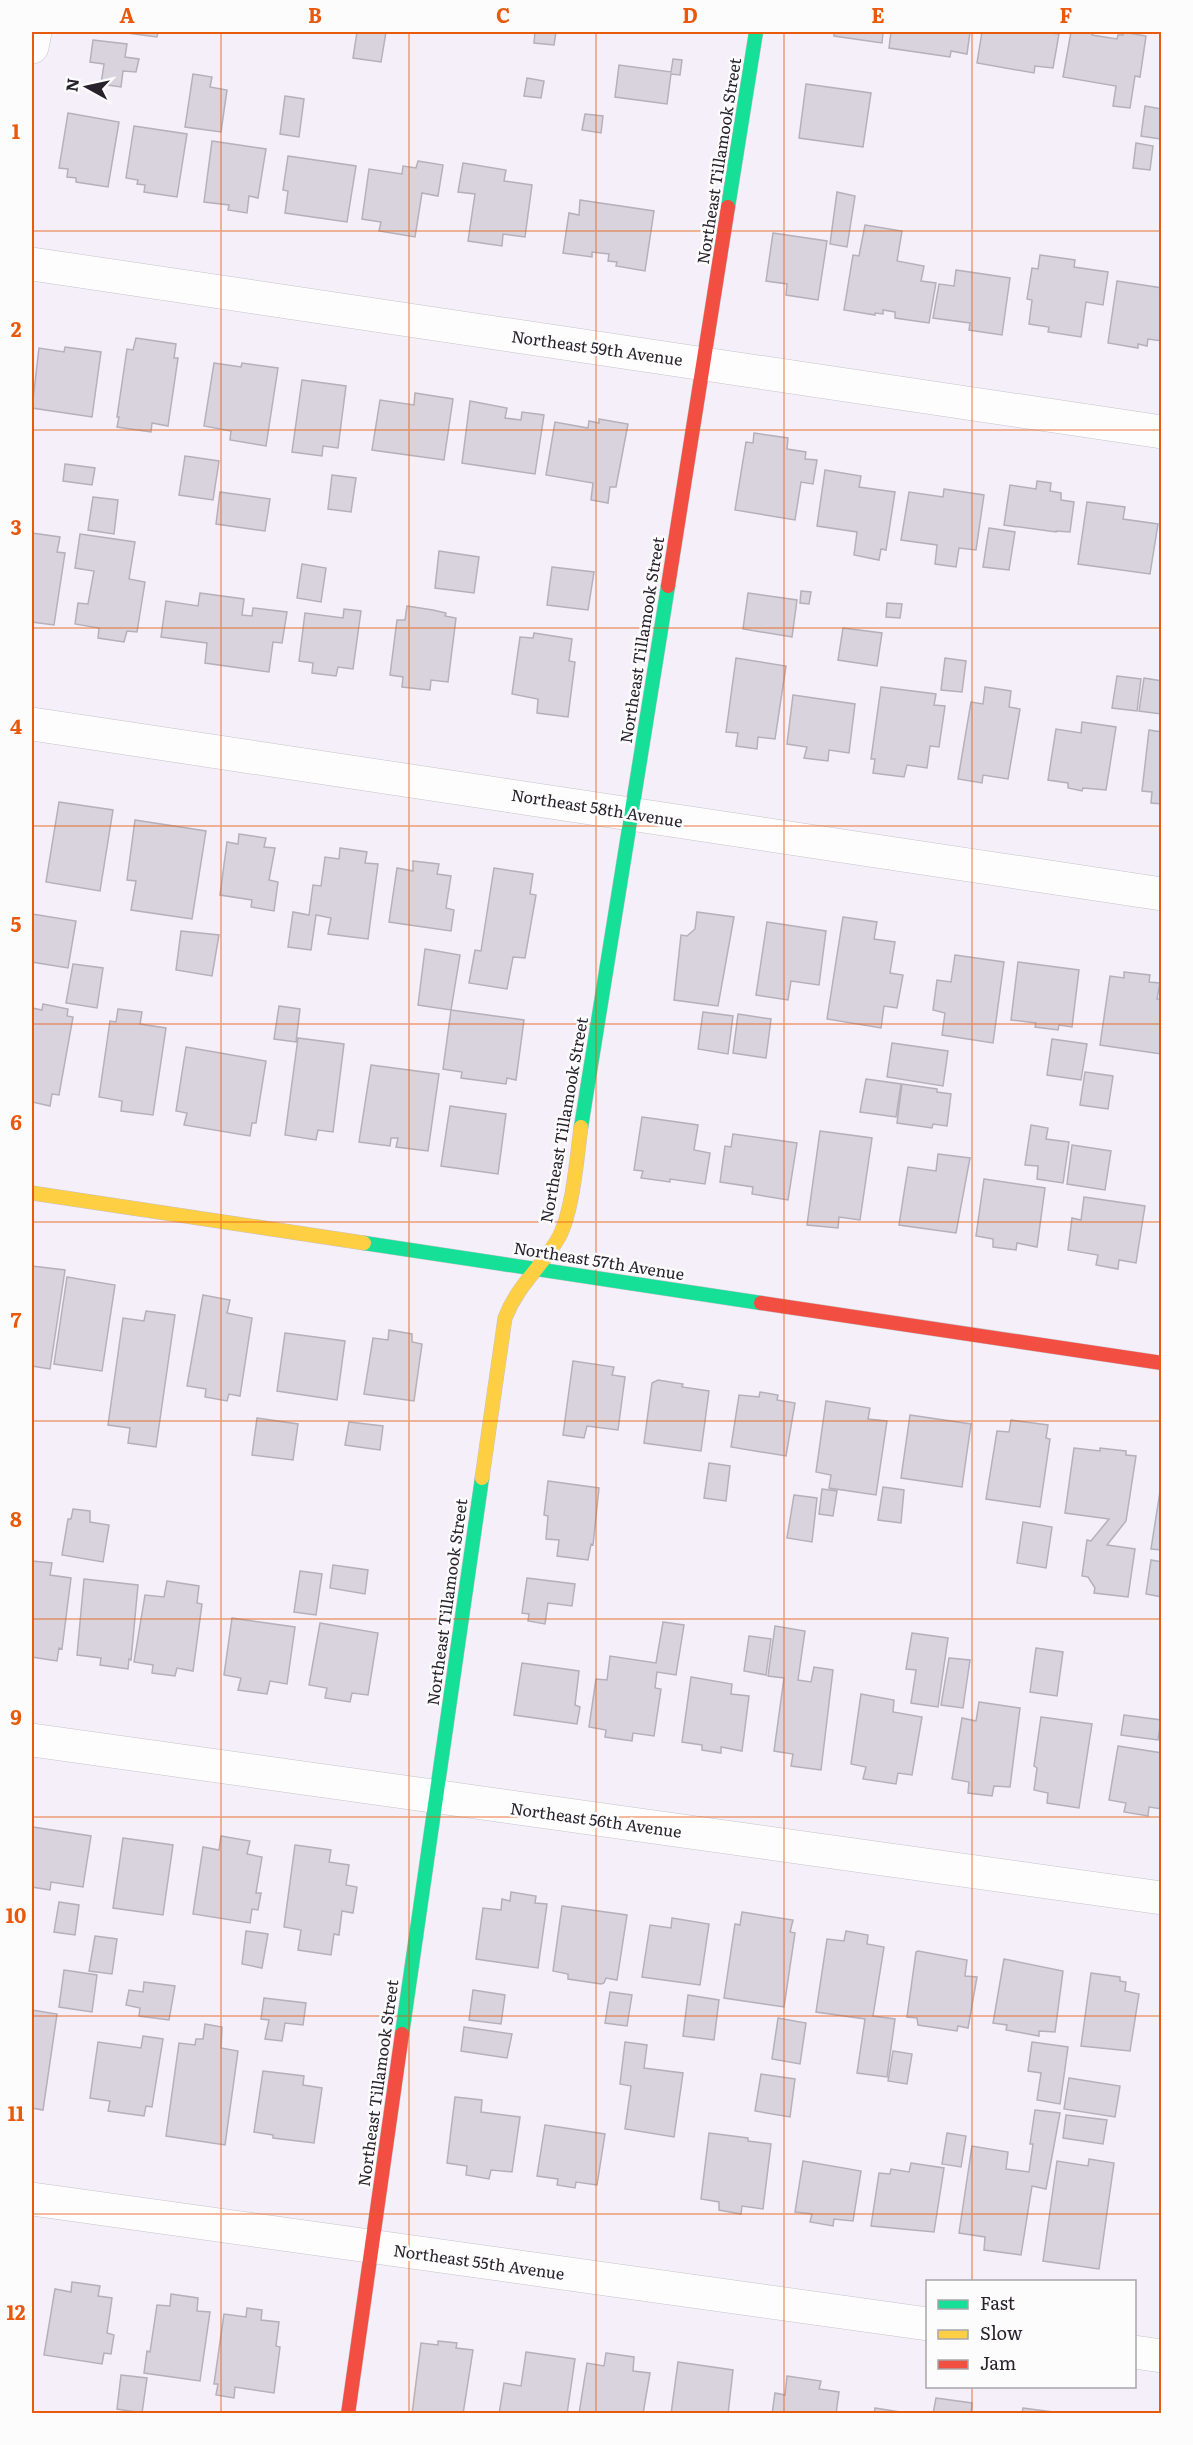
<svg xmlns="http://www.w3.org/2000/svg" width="1193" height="2445" viewBox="0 0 1193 2445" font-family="Literata,serif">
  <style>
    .building { fill: #d8d3dd; stroke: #b5b0b9; stroke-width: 1.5 }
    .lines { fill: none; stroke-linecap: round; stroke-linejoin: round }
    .street-casing { stroke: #c7c2cb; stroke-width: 34 }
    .fast-casing { stroke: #c7c2cb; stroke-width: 15 }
    .slow-casing { stroke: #c7c2cb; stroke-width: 15 }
    .jam-casing { stroke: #c7c2cb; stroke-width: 15 }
    .street { stroke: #fdfdfe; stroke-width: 33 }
    .fast { stroke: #16e098; stroke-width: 14 }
    .slow { stroke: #ffcf43; stroke-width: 14 }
    .jam { stroke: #f24e42; stroke-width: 14 }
    .grid { fill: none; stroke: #e8590c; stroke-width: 1.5; stroke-opacity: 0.55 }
    .labels { text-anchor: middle; stroke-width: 5; stroke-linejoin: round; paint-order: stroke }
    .street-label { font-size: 16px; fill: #28222c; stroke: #fcfcfc }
    .neatline { fill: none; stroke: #e8590c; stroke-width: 2 }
    .grid-label { font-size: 20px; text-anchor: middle; font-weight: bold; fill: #e8590c }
  </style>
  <rect width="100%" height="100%" fill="#f4eff8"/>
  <path class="building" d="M119,32H158L157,37Z
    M357,32H386L381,62L353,58Z
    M535,32H556L554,45L534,43Z
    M834,32H883L882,43L834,36Z
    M891,32H970L967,54L951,51L950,57L889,48Z
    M982,32H1043L1059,34L1053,68L1035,66L1034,73L977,63Z
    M1071,32H1092V35L1117,39L1118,35H1123V32L1146,36L1140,77L1135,76L1130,108L1113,106L1116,86L1063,77Z
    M93,40L127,44L125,57L139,59L136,72L123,71L121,87L101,84L104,64L90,62Z
    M673,59L682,60L680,75L671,74L667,104L615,97L619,65L671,72Z
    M193,74L212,77L210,87L227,90L221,132L185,127Z
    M527,78L544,81L541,98L524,96Z
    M806,84L871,93L863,147L799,138Z
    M285,96L304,99L299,137L280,134Z
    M1145,106L1162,109L1160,139L1141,136Z
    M68,113L119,122L108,187L76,182V178L67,177L68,169L59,168Z
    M585,114L603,116L601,133L582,130Z
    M134,126L187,134L177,197L144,192L145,185L137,184L138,180L126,178Z
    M212,141L266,149L258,198L249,196L247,213L228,210L229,205L204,202Z
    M1136,143L1153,146L1150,170L1133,168Z
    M288,156L356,166L347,222L285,213L288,191L283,190Z
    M418,161L443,165L438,196L422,193L415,237L379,231L381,222L362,219L369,169L402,174L403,166L416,168Z
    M463,163L506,170L504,181L532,185L525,237L503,234L502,246L468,241L475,194L458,192Z
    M837,192L855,196L847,247L830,244Z
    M580,200L654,211L645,271L616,266L617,262L608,261L609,254L592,252V257L563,253L569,213L579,215Z
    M865,225L902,231L897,261L924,266L921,281L936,283L929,323L895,318V312L883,310V314L875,313V315L844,310L853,255L859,256Z
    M773,233L827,241L818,300L786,295L787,284L766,281Z
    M1040,255L1075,260L1074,267L1108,272L1103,305L1086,302L1081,337L1048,332L1049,327L1029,324L1032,300L1027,299L1032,268L1038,269Z
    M956,270L1010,278L1002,335L969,330L970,323L933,318L939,284L954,286Z
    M1117,281L1162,288V341L1148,339L1147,346L1138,344V348L1108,343Z
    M136,338L176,344L174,358H178L168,426L152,423L151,432L117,427L119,417H117L127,349L133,350Z
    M65,347L101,352L92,417L32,408L39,348L64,352Z
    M214,363L241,367L242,363L278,368L266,446L230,440L231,431L204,426Z
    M302,380L346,386L338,448L323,446L322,456L292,452Z
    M415,393L453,399L444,460L372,450L380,400L414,405Z
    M470,401L507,408L505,418L521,420L522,412L544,415L535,474L462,463Z
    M599,419L628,424L616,487H610L608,503L591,500L593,483L546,475L555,422L588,428L589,421L599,423Z
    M754,433L788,438L787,449L806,452L805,459L817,460L813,484L801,482L795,520L735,510L746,442L753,443Z
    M185,456L219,461L213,500L179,495Z
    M65,464L95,468L92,485L63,481Z
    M825,470L861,476L859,487L895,492L886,550L881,549L879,560L854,555L857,532L817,526Z
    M332,475L356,478L351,512L328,509Z
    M1037,481L1051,483L1050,491L1061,493V500L1074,502L1070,532L1056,531V532L1004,525L1010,485L1036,489Z
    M944,489L984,495L976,550L959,548L956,567L935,564L937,545L901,540L909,492L943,497Z
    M220,492L270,499L265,531L216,524Z
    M93,497L118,500L114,534L88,530Z
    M1087,502L1125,507L1123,519L1158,524L1150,574L1078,564Z
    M989,528L1015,532L1009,570L983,567Z
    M32,533L60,537L57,552L65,553L54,625L32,622Z
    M80,534L135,542L129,579L145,582L137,632L127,631L124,642L98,638L99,628L75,624L78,603L88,604L94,571L75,568Z
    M439,551L479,557L474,593L435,588Z
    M302,564L326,568L321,602L297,598Z
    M552,567L594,572L588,610L547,605Z
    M801,591L811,592L809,604L800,603Z
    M200,593L244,599L242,615L252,616L253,608L287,612L282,643L273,642L269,672L205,663L207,643L161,637L166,601L198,606Z
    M748,593L797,600L792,637L743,629Z
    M887,603L902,604L900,618L886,617Z
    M407,606L433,610L446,613L445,616L456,618L448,682L431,680L430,690L402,687L403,677L390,675L397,620H405Z
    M344,609L361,611L353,669L338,667L336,676L312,673L313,663L299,661L305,613L343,618Z
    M843,628L882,633L877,666L838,660Z
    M534,633L572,639L569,661L575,662L568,717L537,713L538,699L512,694L520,637L533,638Z
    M736,658L786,666L775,739L758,737L757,749L736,746L738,733L726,732Z
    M945,658L966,661L962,692L941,690Z
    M1117,676L1141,679L1137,711L1112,708Z
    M1144,678L1162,681L1161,714L1139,711Z
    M881,687L936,694L934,705L945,706L939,747L930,746L927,768L907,765L904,777L873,773L875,759H871Z
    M985,687L1011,691L1009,707L1020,709L1008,779L983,775L982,783L958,779L971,702L983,704Z
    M793,695L855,704L849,753L829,750L828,761L804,758L807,747L787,744Z
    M1082,722L1116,727L1106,790L1083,788L1082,791L1068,788V783L1048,780L1056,729L1081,733Z
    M1149,730L1162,732V804L1151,803L1152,792L1142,791Z
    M59,802L113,810L100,891L46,882Z
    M135,820L206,831L192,919L131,910L136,881L127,880Z
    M239,834L266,838L264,847L275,848L269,880L278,882L274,911L251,907L252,900L220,895L227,842L238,844Z
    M340,848L367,852L365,863L378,864L368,939L328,934L331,918L316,915L311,950L288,947L293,912L309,915L313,885L321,886L325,857L339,859Z
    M413,861L439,864L437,874L451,876L446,908L454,910L451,931L389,922L397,868L413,871Z
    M494,868L533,874L530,894L536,895L525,958L513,957L507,989L469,983L475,950L481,951Z
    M697,912L734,917L718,1006L674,1000L681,935L687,936L695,929Z
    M32,914L76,921L68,968L32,962Z
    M843,917L877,922L874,939L895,942L890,973L903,975L897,1008L884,1006L881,1028L827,1019Z
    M767,922L826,931L819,985L791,981L788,1000L756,995Z
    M181,931L219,935L212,976L176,970Z
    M425,949L460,955L451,1010L418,1005Z
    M955,955L1004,962L993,1043L942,1035L945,1013L933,1010L937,980L951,982Z
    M1018,962L1079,970L1072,1027L1059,1025L1058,1030L1035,1027L1036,1023L1011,1020Z
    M73,964L103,968L97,1008L66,1003Z
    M1124,972L1150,975L1149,982L1160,983L1157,999H1162L1161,1054L1100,1045L1110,976L1124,978Z
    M43,1004L68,1009L67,1016L73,1017L59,1095L52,1094L50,1106L32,1102V1008L42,1010Z
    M279,1006L300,1009L296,1042L274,1039Z
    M118,1009L142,1012L140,1024L166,1028L153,1115L121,1111L122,1101L99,1097L110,1021L116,1022Z
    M451,1010L524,1020L516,1080L507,1078L506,1084L461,1078L462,1072L443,1069Z
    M703,1012L733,1016L728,1054L698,1049Z
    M738,1014L771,1019L766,1058L733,1053Z
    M298,1038L344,1044L333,1132L318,1130L316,1140L285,1135Z
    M1052,1039L1087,1044L1081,1080L1047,1075Z
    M892,1043L948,1051L943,1086L887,1077Z
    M186,1047L266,1061L256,1123H252L250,1136L184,1125L187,1113L176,1111Z
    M371,1065L439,1074L428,1151L396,1147L398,1138H391L390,1146L359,1142Z
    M1085,1072L1113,1076L1108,1109L1080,1105Z
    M866,1079L901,1084L896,1117L860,1112Z
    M902,1084L937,1089V1092L951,1094L947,1126L933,1124L932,1128L897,1123Z
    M450,1106L506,1114L498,1174L441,1166Z
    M642,1117L698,1125L694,1150L710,1153L705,1184L670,1179V1182L641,1178L643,1171L634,1170Z
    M1031,1125L1048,1128L1046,1139L1069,1142L1063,1183L1037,1179L1038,1166L1025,1165Z
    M820,1131L872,1138L860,1220L839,1217L838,1228L807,1225Z
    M733,1134L797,1143L788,1200L752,1194L753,1187L720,1182L725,1146L731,1147Z
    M1072,1145L1111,1151L1105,1190L1067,1184Z
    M938,1154L970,1158L956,1233L899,1225L908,1167L936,1171Z
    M984,1179L1045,1188L1037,1247L1017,1243L1016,1250L993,1247V1239L976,1236Z
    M1084,1197L1145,1206L1136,1263L1119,1260L1118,1269L1096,1265L1098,1255L1068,1250L1072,1218L1081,1220Z
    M32,1266L65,1270L50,1369L32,1366Z
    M67,1277L115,1285L102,1371L54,1364Z
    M203,1295L230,1300L227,1313L252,1318L240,1396L229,1394L227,1401L205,1397L206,1389L187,1386Z
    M146,1311L175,1315L156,1447L128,1443L130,1428L108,1425L123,1318L144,1321Z
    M389,1330L412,1334V1342L422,1344L414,1401L364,1394L373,1338L388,1340Z
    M285,1333L345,1341L337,1400L277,1391Z
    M573,1361L614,1367L612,1375L625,1377L618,1430L587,1426L584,1438L563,1435Z
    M658,1380L683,1384L682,1387L709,1391L701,1451L644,1443L652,1383Z
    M760,1392L778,1395L777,1400L795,1403L786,1456L731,1447L739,1395L759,1397Z
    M826,1401L870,1408L868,1419L887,1421L876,1495L829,1488L831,1475L816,1472Z
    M910,1415L971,1424L962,1487L901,1478Z
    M257,1418L298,1424L293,1460L252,1455Z
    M1011,1420L1048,1425L1046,1438L1050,1439L1040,1507L986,1499L997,1431L1009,1432Z
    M349,1422L383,1426L380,1450L345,1445Z
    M1074,1448L1100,1451V1448L1126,1451V1455L1136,1456L1126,1521L1107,1545L1135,1549L1128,1597L1094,1593L1095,1588L1088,1577L1082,1576L1087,1540L1091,1541L1109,1519L1065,1513Z
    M709,1463L730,1466L726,1501L704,1498Z
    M548,1481L599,1488L593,1545L591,1544L588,1560L557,1556L559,1540L546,1539L548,1516L544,1515Z
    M1161,1485H1162V1550L1151,1549Z
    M883,1487L904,1490L901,1523L878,1520Z
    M822,1489L837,1491L833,1516L819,1514Z
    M794,1495L817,1498L812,1542L787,1538Z
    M73,1509L90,1511V1522L109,1525L103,1562L62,1555L68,1519H71Z
    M1023,1522L1052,1527L1046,1568L1017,1563Z
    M1151,1560L1162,1562V1597L1146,1594Z
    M32,1561L52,1563L50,1575L71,1578L62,1649L59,1648L57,1661L32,1657Z
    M333,1565L368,1570L365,1594L330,1588Z
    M300,1571L322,1574L316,1615L294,1612Z
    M527,1578L575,1584L572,1606L548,1603L545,1624L528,1621L529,1614L522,1613Z
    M84,1579L138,1585L131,1660L129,1659L128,1669L100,1665L101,1658L77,1655Z
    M167,1581L199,1586L197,1603L202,1604L193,1671L177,1668L175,1676L152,1673L153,1665L134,1662L145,1595L164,1597Z
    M232,1618L295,1627L287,1684L270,1681L267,1694L238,1690L241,1678L224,1675Z
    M663,1622L684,1625L676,1675L657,1672L655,1688L661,1689L654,1736L633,1733L632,1741L605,1737L606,1730L589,1727L596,1679L607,1680L610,1656L656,1663Z
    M320,1623L378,1633L368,1695L352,1693L350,1702L325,1698L327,1688L309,1685Z
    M775,1626L805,1631L798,1680L811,1682L814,1667L833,1670L821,1770L791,1766L793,1754L774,1751L784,1678L768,1676Z
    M912,1633L948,1638L938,1707L911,1703L916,1670L906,1669Z
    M749,1636L771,1639L766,1675L744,1671Z
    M1036,1648L1063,1652L1057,1696L1030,1692Z
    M949,1658L970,1660L963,1708L941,1705Z
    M522,1663L579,1671L575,1705L580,1707L577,1724L514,1715Z
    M691,1677L732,1684L731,1694L749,1696L742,1751L721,1747V1753L702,1750V1745L682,1742Z
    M861,1694L894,1700L893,1712L922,1717L912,1775L898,1773L896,1784L863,1779L866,1767L851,1764Z
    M979,1702L1020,1708L1010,1787L994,1786L992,1796L968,1793L969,1782L952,1779L962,1718L976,1721Z
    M1124,1715L1161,1720L1158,1740L1121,1735Z
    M1041,1717L1092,1724L1079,1808L1047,1803L1048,1793L1034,1790L1037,1768L1034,1766Z
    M1118,1746L1162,1753V1809L1149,1807L1148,1816L1124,1812L1126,1803L1109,1800Z
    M33,1827L91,1836L83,1887L51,1882L50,1890L32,1887Z
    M221,1836L250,1841L247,1854L262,1857L256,1893H261L258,1910L252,1909L250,1923L193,1914L203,1847L219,1850Z
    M123,1838L173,1845L163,1915L113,1908Z
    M295,1845L331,1850L329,1862L349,1865L346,1885L357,1887L353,1913L342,1911L339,1935L334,1934L331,1955L298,1950L301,1930L284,1927Z
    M511,1892L536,1896L535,1903L547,1904L538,1968L476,1959L483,1908L501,1910L502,1899L510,1901Z
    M59,1902L79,1905L75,1935L54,1932Z
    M562,1906L627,1915L617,1980L606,1978L604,1983L601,1984L568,1979V1974L553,1971Z
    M742,1912L793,1920L790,1932L795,1933L784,2007L724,1998L735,1924L740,1925Z
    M672,1918L709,1924L700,1985L642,1977L650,1925L671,1928Z
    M246,1931L268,1934L262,1968L242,1964Z
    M846,1931L868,1935L867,1944L884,1947L873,2016L895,2019L887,2077L857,2073L865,2019L816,2012L827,1939L844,1941Z
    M95,1936L117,1939L112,1974L89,1971Z
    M918,1951L967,1960L965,1976L977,1977L968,2028L958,2026L957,2031L918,2025L917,2018L907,2017L916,1952Z
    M1004,1959L1063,1971L1055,2032L1039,2031V2036L1006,2030L1007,2025L993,2023Z
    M64,1970L97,1975L92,2012L59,2007Z
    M1091,1973L1120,1977V1981L1126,1982L1125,1991L1139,1994L1130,2051L1081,2046Z
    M144,1982L175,1986L169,2020L139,2016L140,2008L126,2005L129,1990L143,1992Z
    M473,1990L505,1995L501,2024L469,2020Z
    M610,1992L632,1995L627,2026L605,2023Z
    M688,1995L719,2000L714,2040L683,2036Z
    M264,1998L306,2003L303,2025L285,2023L282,2041L265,2039L269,2020L261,2019Z
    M32,2010L57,2014L43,2110L32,2108Z
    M778,2018L806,2023L800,2064L772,2059Z
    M205,2024L222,2027L221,2048L238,2051L225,2145L166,2136L179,2043L195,2045L196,2039H203Z
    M464,2027L512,2034L507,2058L461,2051Z
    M143,2036L163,2039L152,2107L146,2106L144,2116L108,2111L110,2101L90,2098L98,2042L141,2048Z
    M625,2042L647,2045L644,2068L683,2073L674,2137L625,2129L631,2086L620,2084Z
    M1032,2042L1068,2047L1060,2104L1037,2100L1041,2073L1028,2071Z
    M893,2051L912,2054L907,2084L888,2081Z
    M263,2071L304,2076L303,2085L322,2088L314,2143L273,2138V2135L254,2132Z
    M761,2074L795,2079L790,2117L755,2111Z
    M1069,2078L1120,2086L1115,2117L1064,2109Z
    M455,2097L482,2100L481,2112L520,2117L512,2172L491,2170L489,2179L466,2175L467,2166L447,2163Z
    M1035,2110L1060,2113L1046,2189L1032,2186L1021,2255L984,2250L985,2237L959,2233L972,2146L1008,2152L1006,2169L1029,2172L1033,2144H1030Z
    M1066,2115L1107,2120L1103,2144L1063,2138Z
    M545,2125L605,2134L597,2185L576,2182L575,2188L557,2185L558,2179L537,2176Z
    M709,2133L748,2138V2141L771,2144L763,2209L742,2206L741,2214L719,2210V2202L701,2199Z
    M947,2133L966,2136L961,2167L942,2164Z
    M1089,2159L1114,2163L1099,2269L1043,2261L1057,2161L1088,2166Z
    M803,2161L861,2171L853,2221L834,2219L833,2226L810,2222L812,2214L795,2212Z
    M911,2163L944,2168L934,2232L871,2226L879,2173L890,2174L891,2169L909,2172Z
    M72,2282L100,2286L98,2296L112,2298L107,2333L114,2335L111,2354L104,2353L102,2364L44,2355L55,2289L71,2292Z
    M171,2294L198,2298L197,2311L210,2312L200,2381L144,2373L147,2351L150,2352L157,2305L170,2306Z
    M247,2308L262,2310L261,2320L279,2322L276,2346L280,2347L274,2393L235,2387L234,2398L216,2395L218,2384H214L224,2314L246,2317Z
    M438,2341L457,2343L456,2348L473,2350L463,2414H412L421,2343L438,2345Z
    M526,2352L575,2359L567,2414H499L504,2383L521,2386Z
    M606,2353L634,2357L633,2371L650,2373L643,2414H579L587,2363L604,2366Z
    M678,2362L733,2370L728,2414H671Z
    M121,2375L147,2378L142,2413L117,2409Z
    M787,2376L821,2381L819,2389L839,2392L836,2414H772L775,2393L785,2395Z
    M936,2398L972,2403L971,2414H933Z
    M875,2408L913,2414H874Z
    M1023,2408L1060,2413V2414H1022Z"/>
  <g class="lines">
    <g class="street-casing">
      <path id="street" d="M32,47L35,32
        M32,264L1162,432
        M32,724L1162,894
        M32,1740L1162,1898
        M32,2199L928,2324
        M1134,2352L1162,2356"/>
    </g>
    <g class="fast-casing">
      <path id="fast" d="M728,207L756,32
        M581,1127L668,586
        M364,1243L761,1303
        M402,2034L482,1478"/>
    </g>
    <g class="slow-casing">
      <path id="slow" d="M32,1193L364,1243
        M482,1478L505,1318C518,1284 543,1266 559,1237C573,1211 577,1156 581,1127"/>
    </g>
    <g class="jam-casing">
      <path id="jam" d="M668,586L728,207
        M761,1303L1162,1363
        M348,2414L402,2034"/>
    </g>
    <use href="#street" class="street"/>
    <use href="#fast" class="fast"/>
    <use href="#slow" class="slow"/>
    <use href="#jam" class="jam"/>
  </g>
  <path class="grid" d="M221,32V2414M409,32V2414M596,32V2414M784,32V2414M972,32V2282M32,231H1162M32,430H1162M32,628H1162M32,826H1162M32,1024H1162M32,1222H1162M32,1421H1162M32,1619H1162M32,1817H1162M32,2016H1162M32,2214H1162M972,2386V2414"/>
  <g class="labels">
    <g class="street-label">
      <text transform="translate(719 161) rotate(-81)" y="6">Northeast Tillamook Street</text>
      <text transform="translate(597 348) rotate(8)" y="6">Northeast 59th Avenue</text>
      <text transform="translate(642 640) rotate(-81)" y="6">Northeast Tillamook Street</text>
      <text transform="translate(597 808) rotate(9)" y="6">Northeast 58th Avenue</text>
      <text transform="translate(564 1120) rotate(-80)" y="6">Northeast Tillamook Street</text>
      <text transform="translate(599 1261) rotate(9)" y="6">Northeast 57th Avenue</text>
      <text transform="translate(447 1602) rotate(-82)" y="6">Northeast Tillamook Street</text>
      <text transform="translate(596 1820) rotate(8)" y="6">Northeast 56th Avenue</text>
      <text transform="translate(378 2083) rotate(-82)" y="6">Northeast Tillamook Street</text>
      <text transform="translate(479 2262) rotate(8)" y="6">Northeast 55th Avenue</text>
    </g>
  </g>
  <rect width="1193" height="2445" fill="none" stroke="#fcfcfc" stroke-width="66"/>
  <rect x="926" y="2280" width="210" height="108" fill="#fcfcfc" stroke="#a7a5a9" stroke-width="1.5"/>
  <rect x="938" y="2300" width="30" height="9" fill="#16e098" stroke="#a7a5a9" stroke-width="1.5"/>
  <text x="980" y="2310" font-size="18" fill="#28222c">Fast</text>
  <rect x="938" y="2330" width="30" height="9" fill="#ffcf43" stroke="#a7a5a9" stroke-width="1.5"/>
  <text x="980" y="2340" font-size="18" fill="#28222c">Slow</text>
  <rect x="938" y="2360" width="30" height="9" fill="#f24e42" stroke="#a7a5a9" stroke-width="1.5"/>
  <text x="980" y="2370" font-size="18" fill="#28222c">Jam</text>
  <g transform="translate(87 87) rotate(278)" stroke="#fcfcfc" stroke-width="4.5" paint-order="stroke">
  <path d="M0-4.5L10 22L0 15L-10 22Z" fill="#28222c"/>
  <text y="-9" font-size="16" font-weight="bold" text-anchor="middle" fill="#28222c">N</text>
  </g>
  <rect x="33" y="33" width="1127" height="2379" class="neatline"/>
  <g class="grid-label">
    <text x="127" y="23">A</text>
    <text x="315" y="23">B</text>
    <text x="503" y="23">C</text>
    <text x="690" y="23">D</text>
    <text x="878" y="23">E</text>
    <text x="1066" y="23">F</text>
    <text x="16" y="139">1</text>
    <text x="16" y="337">2</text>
    <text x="16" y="535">3</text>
    <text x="16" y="734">4</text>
    <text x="16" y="932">5</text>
    <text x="16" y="1130">6</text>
    <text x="16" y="1328">7</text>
    <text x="16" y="1527">8</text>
    <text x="16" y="1725">9</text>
    <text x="16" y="1923">10</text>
    <text x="16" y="2121">11</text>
    <text x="16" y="2320">12</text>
  </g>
</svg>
